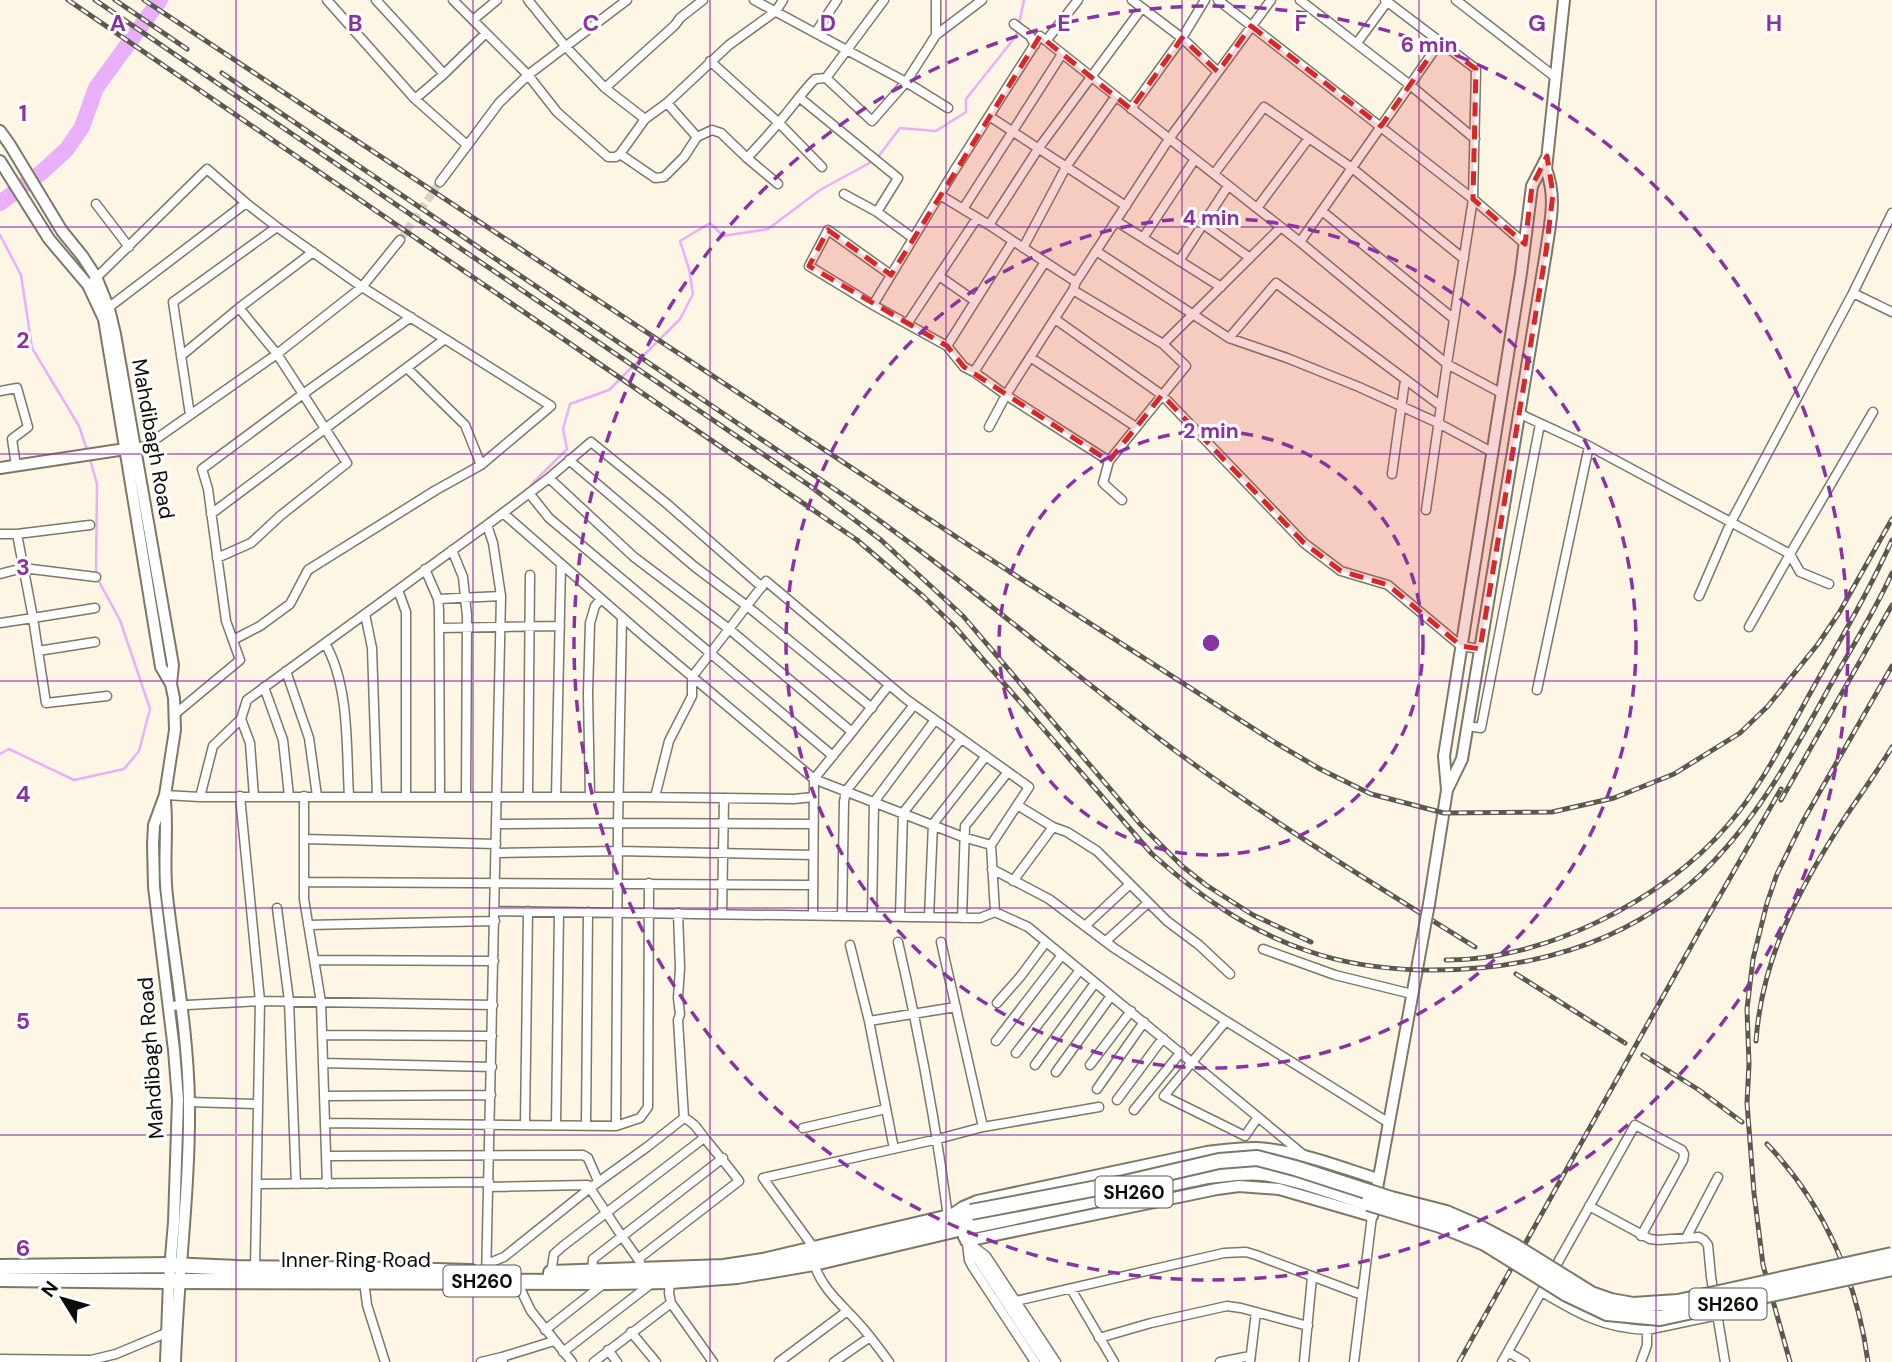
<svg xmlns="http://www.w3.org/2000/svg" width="1892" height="1362" viewBox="0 0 1892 1362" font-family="'DM Sans',sans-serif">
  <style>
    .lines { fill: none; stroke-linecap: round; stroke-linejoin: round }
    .stream { stroke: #e9affb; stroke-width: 2.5 }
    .river { stroke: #e9affb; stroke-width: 16 }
    .street-tunnel { stroke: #d9d3c4; stroke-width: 8; stroke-dasharray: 8 4; stroke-linecap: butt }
    .street-casing { stroke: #7d7768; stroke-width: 11 }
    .secondary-casing { stroke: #7d7768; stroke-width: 14 }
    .highway-casing { stroke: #7d7768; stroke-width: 18 }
    .street { stroke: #fff; stroke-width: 8 }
    .secondary { stroke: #fff; stroke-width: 10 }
    .highway { stroke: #fff; stroke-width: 14 }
    .rail-casing { stroke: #5c584f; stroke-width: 5 }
    .rail { stroke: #fff; stroke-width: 2.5; stroke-dasharray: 8; stroke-linecap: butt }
    .secondary-bridge-casing { stroke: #7d7768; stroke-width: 14; stroke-linecap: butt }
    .highway-bridge-casing { stroke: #7d7768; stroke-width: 18; stroke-linecap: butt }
    .secondary-bridge { stroke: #fff; stroke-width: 10 }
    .highway-bridge { stroke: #fff; stroke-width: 14 }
    .marked { fill: #d62828; fill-opacity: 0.2; stroke: #d62828; stroke-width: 5; stroke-dasharray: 14 9; stroke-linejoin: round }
    .grid { fill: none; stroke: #8833a1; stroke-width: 2; stroke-opacity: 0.55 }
    .ring { fill: none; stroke: #8833a1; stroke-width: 3.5; stroke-dasharray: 12 9 }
    .labels { text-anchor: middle; stroke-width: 6; stroke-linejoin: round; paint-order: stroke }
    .shield { fill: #fff; stroke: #565551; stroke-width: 2 }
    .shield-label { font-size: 19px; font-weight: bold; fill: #0e0c07 }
    .street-label { font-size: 21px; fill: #0e0c07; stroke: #fff }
    .grid-label { font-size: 23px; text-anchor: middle; font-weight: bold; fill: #8833a1; stroke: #fff; stroke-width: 6; stroke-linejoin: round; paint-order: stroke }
    .centre { fill: #8833a1; stroke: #fff; stroke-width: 3.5 }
    .ring-label { font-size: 21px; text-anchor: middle; font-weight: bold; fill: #8833a1; stroke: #fff; stroke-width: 6; stroke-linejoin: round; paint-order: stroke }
  </style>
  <rect width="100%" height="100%" fill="#fdf6e5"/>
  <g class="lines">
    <path class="stream" d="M1019,24L1024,0
      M878,157L900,128L936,131L966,112V99L1016,36L1018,30
      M0,235L21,275L32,348L79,426L88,453
      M90,459L97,484L96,574
      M531,485L567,449L563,429L570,404L609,390L680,319L693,294L689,269L680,241L710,223L723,236L768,229L820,190L873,161
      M0,754L9,749L74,780L124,769L139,751L150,709L120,620L98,580"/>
    <path class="river" d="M0,203L42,172L67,149L82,127L96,88L160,0"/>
    <path class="street-tunnel" d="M400,240L440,182"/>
    <g class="street-casing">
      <path id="street" d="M327,0L415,99L467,145
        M376,0L444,74L415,99
        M453,0L528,75L557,112L608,157H616L620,154L645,119L667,103L729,45L776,11L783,0
        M528,0L566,47L605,88L645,119
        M754,0L906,82L936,35V0
        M1132,0L1182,38L1218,72
        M1218,0L1473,199L1525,244
        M1271,0L1169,139L1076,282L1013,241L947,346L873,305L954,171L1040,36C1127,105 1213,174 1300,242
        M1300,0L1410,85L1440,42
        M1385,0L1476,69L1473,199L1447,364L1300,242L1410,85L1475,139
        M1456,0L1555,77
        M473,20L497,0
        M1014,24L1030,36L1035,45
        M816,32L837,0
        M936,35L982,0
        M1046,41L1078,0
        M1357,43L1387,2
        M710,61L779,123L822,167
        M444,74L486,33
        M826,78L872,121L906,82L948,108
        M605,88L675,25L680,18L703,0
        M800,98L898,178L877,212
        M667,103L697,137
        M1131,109L1182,38L1205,0
        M989,116L1126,206
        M620,154L655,178L664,177L684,157L697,137L712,130L721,133L747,158L778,184
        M747,158C760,144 773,130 785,115C795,103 804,90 815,79L826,78L884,0
        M1214,174L1264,107L1352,168L1464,259
        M440,182L499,103L528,75L627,0
        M844,194L877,212L913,238
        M940,195L989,225
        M246,203L277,227
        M96,204L129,247
        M1257,208L1309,138
        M963,209L1062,54
        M1322,211L1454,319
        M1116,221L1221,287
        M1203,224L1250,258
        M1143,238L1195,159
        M1013,241L989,225L1038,149L1142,8
        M1023,248L1066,167L1116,96
        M1096,251L1229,338L1287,358L1359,387L1438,423L1492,452
        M1179,261L1228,186
        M939,276L975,301
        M93,281L207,169L246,203L104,311
        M1075,285L1073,290L1163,344L1281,227
        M1073,290L1006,395L1109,461L1186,366L1163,344
        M1853,293L1892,213
        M873,305L809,266L828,230L891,275
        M239,308L313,252
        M1055,319L1162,395L1304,543L1341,571L1388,585L1461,646L1480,649
        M907,324L977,218
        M1229,338L1276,283L1441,406
        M947,346L964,367L974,372L1006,395L989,427
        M1030,357L1136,427
        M407,368L465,425L481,465L551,406L445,339
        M974,372L1045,262
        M0,391L17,388L28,427L12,439L16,466
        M1518,413L1589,446L1790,554L1873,412
        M190,415L173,302L277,227L362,287L445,339L211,514
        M135,448L146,446L277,354L362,287L400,240
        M569,460L695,567L747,606L872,708
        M1109,461L1103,483L1122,500
        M1392,474L1405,380
        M549,478L634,557L729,629L852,732L889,685
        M529,493L549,518L833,756
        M1426,510L1447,364L1501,393
        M503,513L549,478L591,442L666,503L762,587
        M0,534H17L33,618L0,623
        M17,534L90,525
        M452,550L463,577L467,616L466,797
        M1790,554L1800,572L1829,584
        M217,558L251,543L280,516L347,463L303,394L411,317
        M425,569L438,599L439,610L440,797
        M0,574L23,568L96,577
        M398,590L406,612V797
        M1699,596L1731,522L1853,293L1892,312
        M438,599L501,596
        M95,608L33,618L46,703L107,696
        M365,614L372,648L377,796
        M1749,627L1790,554
        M439,628L560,626
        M233,640L260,626L290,604L308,570L436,490L481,465
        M325,643C350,687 346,747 349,796
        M38,651L95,642
        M286,671L309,738L317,796
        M264,687L283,740L289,796
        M1537,690L1589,446
        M175,714L240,660L226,621L208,489L202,469L303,394L277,354L239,308L181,356
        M241,719L250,743L254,797
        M1467,726L1481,728L1540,424
        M165,795L200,797H641L794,799L813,797
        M240,796L260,1001L255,1268
        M304,796V899L321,1002L327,1184
        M200,797L213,746L241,719L247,700L487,525
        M528,797L530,575
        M556,797L561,564
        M590,797L588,694L590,623L595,606L601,599
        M1017,805L1053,827L1067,832L1097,851L1167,921L1199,945L1230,974
        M497,824L618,823L813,824
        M304,839L496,844
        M496,853L618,851L813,855
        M992,869L1049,899L1114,948L1226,1021L1164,1096L1245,1136L1258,1117
        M1013,881L1053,827
        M304,882L813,885
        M277,908L289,1001L296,1184
        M495,911L980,918L995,912L991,845
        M995,912L1028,927L1305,1156
        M678,913L680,968L678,998L680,1014L678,1020L684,1118
        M722,913L724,798
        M813,915L814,779L852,732
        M842,916L844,802L846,791L914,705
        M872,916L874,802L935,720
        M900,916L903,813L961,739
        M929,917L933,824L986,756
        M962,918L965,826L1008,772
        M308,925L495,921
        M1085,926L1130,884
        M1106,941L1148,903
        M898,942C919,1033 936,1124 948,1217
        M941,942L983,1127
        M850,945L869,1021
        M1263,949L1335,975L1412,994
        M314,960L494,961
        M997,1003L1020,977L1046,942
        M169,1006L260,1001L493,1005
        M1226,1021L1389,1123
        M322,1035L492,1036
        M996,1041L1062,955
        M1016,1053L1080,970
        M323,1063L492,1067
        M1035,1065L1095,983
        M1090,1065L1131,1011
        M1056,1072L1111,996
        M1097,1089L1144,1022
        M324,1096L491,1095
        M1117,1100L1163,1038
        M189,1102L258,1104
        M1134,1110L1181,1052
        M325,1123L616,1126L618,823L622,617
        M525,1124L528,911
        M556,1125L559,912
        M586,1125L588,912
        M616,1126L640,1118L648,1107L649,883
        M803,1128L886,1109
        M894,1149L869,1021L956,1007
        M327,1156L583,1155L588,1158L598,1181
        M257,1184L489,1182
        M489,1187L588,1185L617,1229L640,1262
        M1589,1206L1650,1239L1658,1240L1699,1237L1704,1240L1708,1245L1711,1277L1725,1362
        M1686,1238L1718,1177
        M969,1243L986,1256L1056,1362
        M967,1244L969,1260L972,1266L1035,1362
        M814,1248L763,1178L938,1139L983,1127L1099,1107
        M638,1259L739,1181C729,1167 718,1155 707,1141C699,1132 696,1123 684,1118
        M814,1263C821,1289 844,1306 861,1326C871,1337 880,1350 889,1362
        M487,1264L504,1257L590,1188L647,1147L684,1118
        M592,1272L593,1259L723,1158
        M551,1273L554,1254L563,1246L704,1138
        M364,1281L367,1305L385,1362
        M486,1281L501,596L493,543L487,525L503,513L646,638L814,779L963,837L991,845L1029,787L906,699L766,581L692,677V696L669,741L655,797
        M670,1281L669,1293L671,1303L713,1362
        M517,1282L531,1311L572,1362
        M1071,1289L1114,1362
        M1542,1292C1579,1314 1603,1328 1647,1330L1756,1307
        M1016,1301L1224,1253L1246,1252L1256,1255L1362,1295
        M545,1330L606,1282
        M631,1332L656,1362
        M1099,1338L1151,1323L1227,1306L1241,1308L1308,1326
        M608,1350L617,1362
        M563,1352L652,1283
        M1508,1352L1525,1362
        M0,1359L91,1360V1362
        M91,1360L116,1354L166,1333
        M481,1362L502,1357
        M503,1362L502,1357L554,1341
        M594,1362L671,1303
        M779,1362L846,1312
        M834,1362L870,1337
        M1220,1362L1250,1356
        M1250,1362L1256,1312
        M1304,1362L1312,1277
        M1354,1362L1372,1216
        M1502,1362L1635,1125L1682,1150L1684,1154L1683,1160L1641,1236
        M1641,1362L1647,1345V1330"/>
    </g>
    <g class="secondary-casing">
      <path id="secondary" d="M0,131L10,145L62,231L83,257L96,277L109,309L115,334L173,665L171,684L174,698L175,730L165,795L154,825L153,844L154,887L174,1050L178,1100L174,1222L169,1281L166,1362
        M0,161L49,239L88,285L104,319L161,667L171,684
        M0,468L132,448
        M1447,790L1462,759L1546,252C1550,223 1557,198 1546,169L1564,0
        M165,801C168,833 163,864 167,896C175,965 188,1033 189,1102C190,1189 178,1275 175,1362
        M1429,904L1447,790L1444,756L1521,273L1532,186L1546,159
        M954,1213L963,1207L977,1201L1207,1152C1223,1150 1240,1148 1256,1148C1297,1150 1339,1167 1378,1179
        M964,1237L1046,1362
        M966,1241L1217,1189L1239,1186L1279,1189L1372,1216L1425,925"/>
    </g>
    <g class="highway-casing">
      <path id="highway" d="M0,1267L170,1265L237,1268L401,1270L471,1272
        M551,1273L724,1267L763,1261L971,1212
        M0,1279L169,1281L606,1282L670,1281L737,1276L814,1263L958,1229L1208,1176C1226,1174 1244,1171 1263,1173C1299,1178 1333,1192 1368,1203"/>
    </g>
    <use href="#street" class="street"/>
    <use href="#secondary" class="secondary"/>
    <use href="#highway" class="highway"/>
    <g class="rail-casing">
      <path id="rail" d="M68,0L857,540L924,597L955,627L1152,854C1198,895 1248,931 1308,951C1345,964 1383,969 1422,970C1523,972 1624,946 1700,875C1757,821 1794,751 1831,684C1852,647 1875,611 1892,573
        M95,0L810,486L881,540L963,616L1140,824L1182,866L1206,885L1253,915L1311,942
        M115,0L187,49
        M144,0L973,548L1276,743L1320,769L1371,794L1444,813L1552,812L1614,798L1674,774L1740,733L1768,706L1818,644L1839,613L1892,519
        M222,73L858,505C965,581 1064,667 1169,746C1267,819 1372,883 1475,947
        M1781,800L1892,605
        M1446,960C1543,961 1664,900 1727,826C1764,784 1789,730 1817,681C1843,635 1870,589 1892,540
        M1516,974L1625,1043
        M1756,1041C1762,957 1799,889 1844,819C1860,795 1877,772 1892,747
        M1643,1055L1699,1090L1742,1122
        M1767,1144C1824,1204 1857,1280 1868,1362
        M1459,1362L1699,932L1781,789
        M1790,1362L1763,1265L1754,1193L1747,1103L1749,1064L1747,1009L1753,959L1767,903L1777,874L1803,821L1892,666"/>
    </g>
    <use href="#rail" class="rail"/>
    <g class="secondary-bridge-casing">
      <path id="secondary-bridge" d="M1425,925L1429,904"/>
    </g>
    <g class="highway-bridge-casing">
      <path id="highway-bridge" d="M1368,1203L1440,1225L1485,1243L1567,1294L1607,1313L1660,1318L1892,1268
        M971,1212L1124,1183L1219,1161L1257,1158L1295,1168L1391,1199L1446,1213L1476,1226L1514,1246L1591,1294L1611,1301L1633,1305L1678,1302L1892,1255"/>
    </g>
    <use href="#secondary-bridge" class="secondary-bridge"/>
    <use href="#highway-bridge" class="highway-bridge"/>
  </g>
  <path class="marked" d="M1251,26L1381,126L1440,42L1476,69L1473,199L1525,244L1532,186L1547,156L1553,194L1546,252L1480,649L1461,646L1388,585L1341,571L1304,543L1162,395L1109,461L964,367L947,346L809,266L828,230L891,275L1040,36L1131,109L1182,38L1218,72Z"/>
  <path class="grid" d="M236,0V1362M473,0V1362M710,0V1362M946,0V1362M1182,0V1362M1419,0V1362M1656,0V1362M0,227H1892M0,454H1892M0,681H1892M0,908H1892M0,1135H1892"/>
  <g class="ring">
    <circle cx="1211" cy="643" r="212"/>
    <circle cx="1211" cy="643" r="425"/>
    <circle cx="1211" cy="643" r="637"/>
  </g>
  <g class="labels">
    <g class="shield">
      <rect x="1095.5" y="1176.5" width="77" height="31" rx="5"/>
      <rect x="443.5" y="1265.5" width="77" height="31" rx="5"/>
      <rect x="1689.5" y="1288.5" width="77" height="31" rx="5"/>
    </g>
    <g class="shield-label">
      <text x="1134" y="1199">SH260</text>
      <text x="482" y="1288">SH260</text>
      <text x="1728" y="1311">SH260</text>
    </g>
    <g class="street-label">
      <text transform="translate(153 439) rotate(80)" y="7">Mahdibagh Road</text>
      <text transform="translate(151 1058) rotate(-94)" y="7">Mahdibagh Road</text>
      <text x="356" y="1267">Inner Ring Road</text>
    </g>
  </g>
  <g class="grid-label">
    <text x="118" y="31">A</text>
    <text x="355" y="31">B</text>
    <text x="591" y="31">C</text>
    <text x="828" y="31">D</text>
    <text x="1064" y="31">E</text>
    <text x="1301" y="31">F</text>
    <text x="1537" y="31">G</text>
    <text x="1774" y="31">H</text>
    <text x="23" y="121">1</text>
    <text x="23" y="348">2</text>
    <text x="23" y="575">3</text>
    <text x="23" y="802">4</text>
    <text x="23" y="1029">5</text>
    <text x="23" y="1256">6</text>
  </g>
  <circle cx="1211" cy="643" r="10" class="centre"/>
  <g class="ring-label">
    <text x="1429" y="52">6 min</text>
    <text x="1211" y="225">4 min</text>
    <text x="1211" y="438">2 min</text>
  </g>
  <g transform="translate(63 1299) rotate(307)" stroke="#ffffff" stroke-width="5" paint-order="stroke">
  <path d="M0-5L12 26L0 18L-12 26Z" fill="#0e0c07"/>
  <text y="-10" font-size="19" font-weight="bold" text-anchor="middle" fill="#0e0c07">N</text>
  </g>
</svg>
